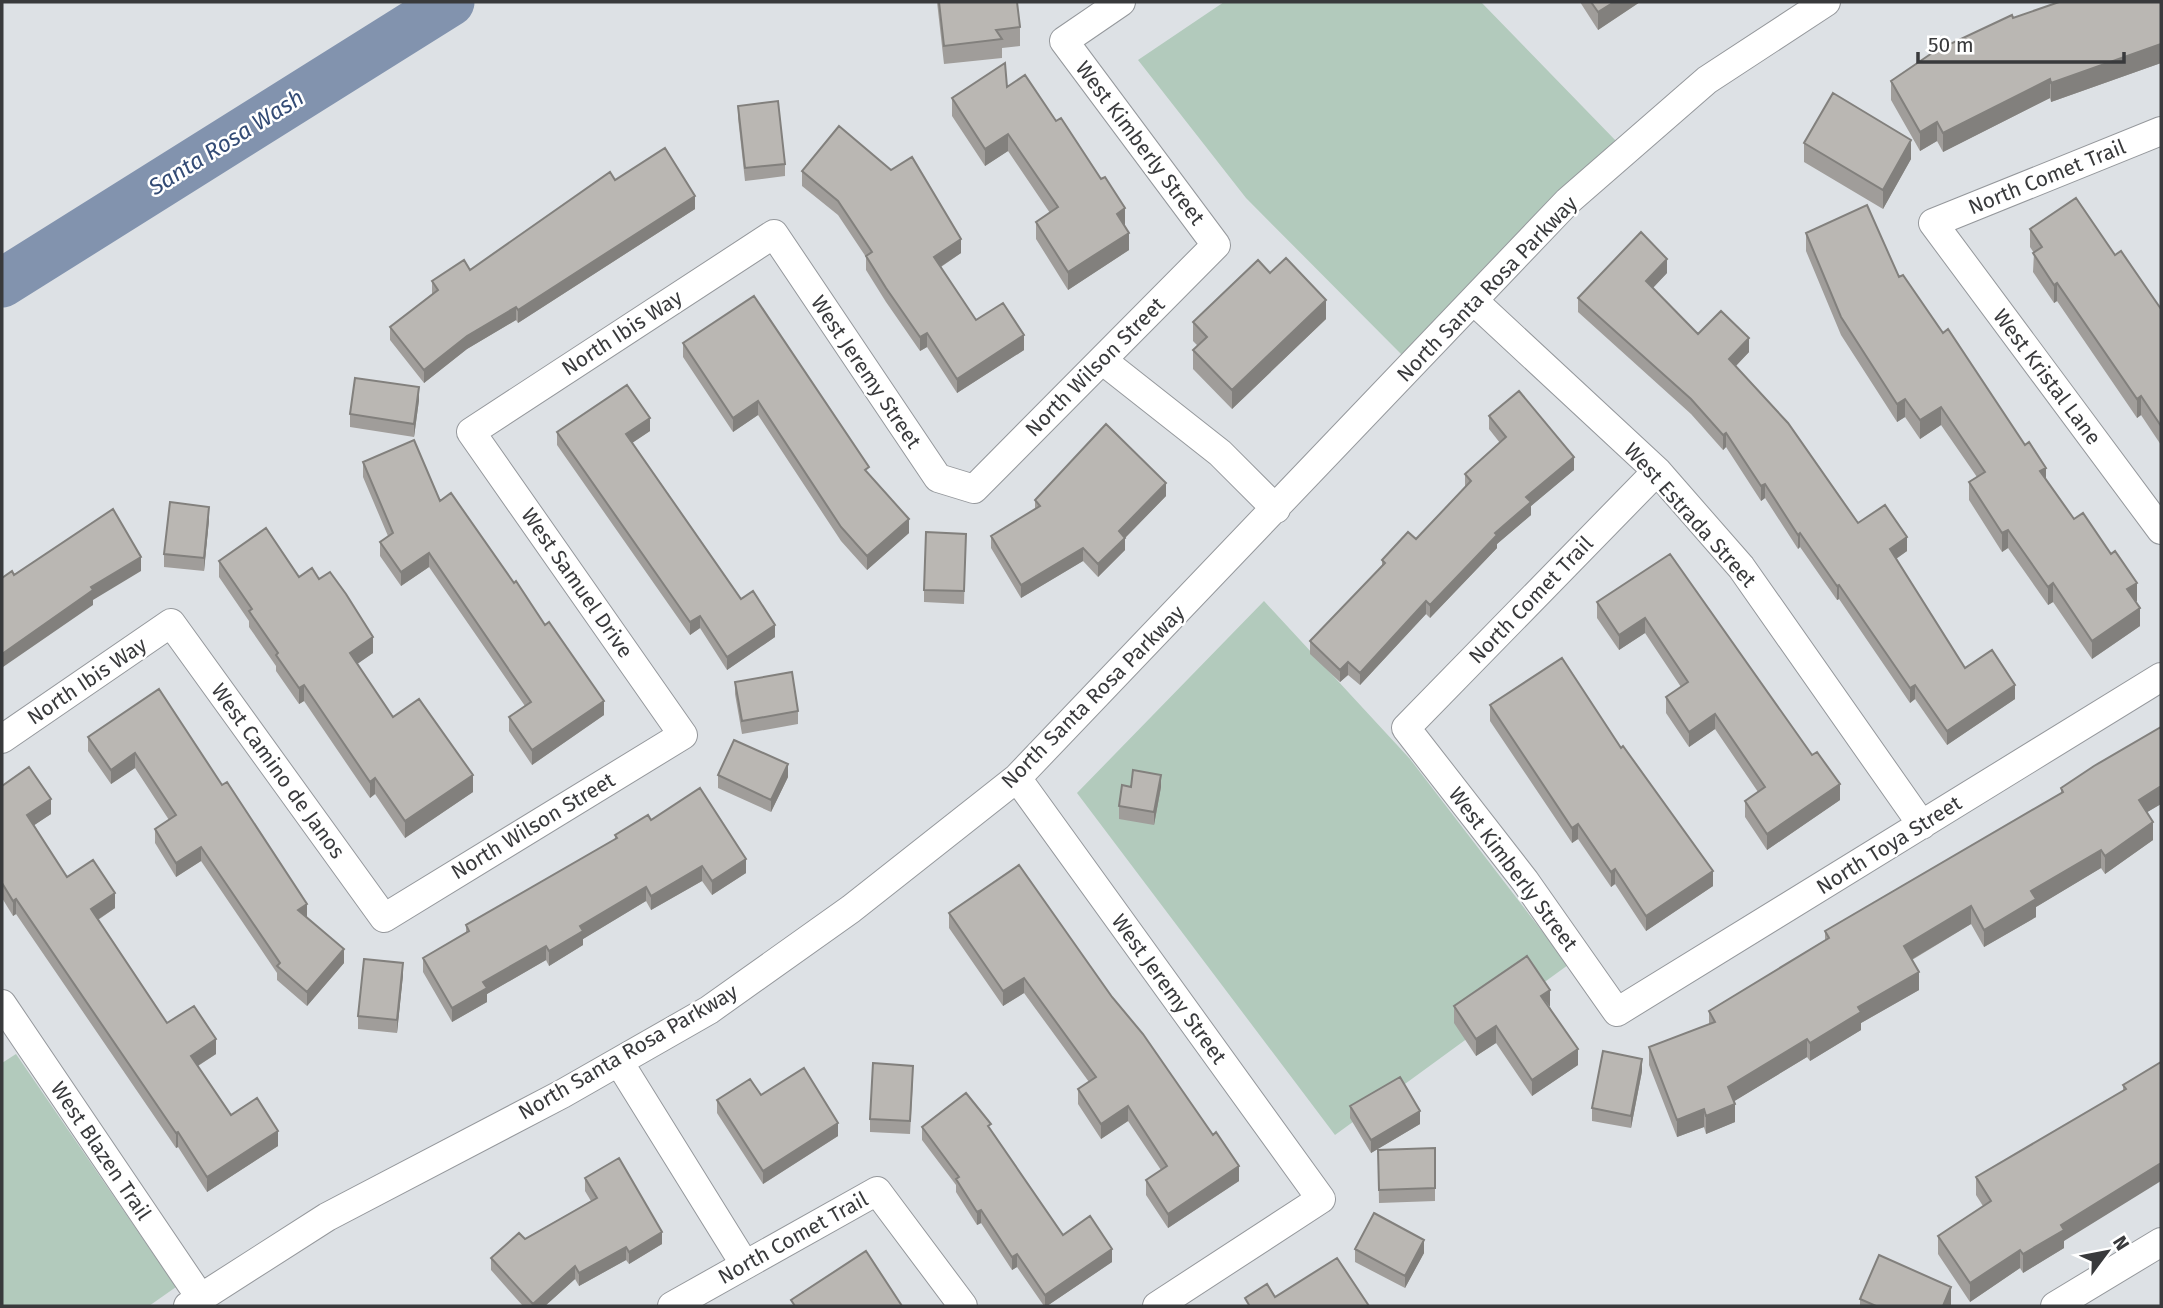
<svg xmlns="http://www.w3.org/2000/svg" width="2163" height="1308" viewBox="0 0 2163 1308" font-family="'Fira Sans',sans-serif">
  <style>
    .park { fill: #b2cabc }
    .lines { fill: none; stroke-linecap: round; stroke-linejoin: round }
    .river { stroke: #8293ae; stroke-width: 49 }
    .street-casing { stroke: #95989c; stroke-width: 30 }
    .street { stroke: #fff; stroke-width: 28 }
    .wall { fill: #a09d9a }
    .shaded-wall { fill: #82807d }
    .building { fill: #bab7b3; stroke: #82807d; stroke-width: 2 }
    .labels { text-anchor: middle; stroke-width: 5; stroke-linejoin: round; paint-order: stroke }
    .street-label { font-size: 21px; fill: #393a3c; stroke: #fff }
    .water-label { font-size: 23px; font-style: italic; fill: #334b75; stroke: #fff }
  </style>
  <rect width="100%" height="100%" fill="#dde1e5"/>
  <path class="park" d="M1224,2H1481L1617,142L1402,355L1246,198L1138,60Z
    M1264,601L1410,759L1568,965L1335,1135L1077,793Z
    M16,1054L176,1287L149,1306H2V1063Z"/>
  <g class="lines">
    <path class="river" d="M2,283L450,2"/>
    <g class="street-casing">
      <path id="street" d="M2161,131L1933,223L2161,530
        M1475,302L1657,471L1741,567L1922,825
        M1102,360L1220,453L1276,509
        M1657,471L1406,728L1525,881L1617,1012L2161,677
        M2,739L171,623L384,918L683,735L471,432L774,234L938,478L974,489L1216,245L1064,41L1121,2
        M1017,778L1321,1199L1157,1306
        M2,1004L200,1297
        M619,1062L745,1265
        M188,1306L327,1217L562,1094L709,1010L851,909L1017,778L1568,201L1707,80L1826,2
        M672,1306L877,1191L963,1306
        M2055,1306L2161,1242"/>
    </g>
    <use href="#street" class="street"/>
  </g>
  <path class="wall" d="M937,2H1017L1020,27V46L1002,48V58L944,64Z
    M1580,2H1640L1598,30Z
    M2161,2V63L2051,102L2050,98L1943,152L1937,141L1920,151L1891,100V81L2013,18Z
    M1007,87L1125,225L1129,250L1068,290L1036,239V222L1050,213L1008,151L985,166L952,116V98Z
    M738,106L785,164V176L745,181L738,118Z
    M1804,143L1911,159L1883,209L1804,162Z
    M802,171L961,253L941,267L976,320L1024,350L957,393L927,347L920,351L886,302L866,270V257L838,215L802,186Z
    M615,180L695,209L518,323L516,320L467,349L424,383L390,340V327L432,294V281L470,270Z
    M2030,229L2115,255L2161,309V445L2141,415L2137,418L2057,301L2054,303L2033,272L2034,253L2030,247Z
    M1806,233L1899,277L1943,333L2074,519L2137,601L2135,602L2140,626L2092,659L2053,602L2048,605L2008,548L2002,552L1969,500V482L1977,477L1941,425L1920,439L1905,417L1897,422L1841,335L1806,251Z
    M1270,273L1326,319L1232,409L1193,369V350L1198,346L1193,341V322Z
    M1667,273L1653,288L1698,334L1749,352L1736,366L1858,523L1907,551L1896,559L1965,668L2015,699L1947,745L1915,699L1910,703L1839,599L1837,600L1800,547L1798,549L1765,498L1761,501L1726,447L1723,450L1691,414L1578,312V298Z
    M683,343L869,474L909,533L867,570L841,541L758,415L733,432L683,357Z
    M419,400L414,437L350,427V414Z
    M1489,416L1574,470L1531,506V515L1497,544V548L1430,618L1426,614L1360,685L1348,675L1340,682L1310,654V641L1382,566V560L1416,539L1465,487V474L1500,443L1489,429Z
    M650,431L632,443L741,599L775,637L727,670L700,628L690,635L557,445V432Z
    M363,462L440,501L604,715L532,765L509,731V717L525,706L429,567L401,586L380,556V542L388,536L363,477Z
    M1166,496L1125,538V550L1098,577L1083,561L1021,598L991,548V536L1035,509V500Z
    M209,520L204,571L164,567V554Z
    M966,534L964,604L924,602V590Z
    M1670,554L1840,800L1767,850L1745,817V801L1758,792L1715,729L1689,747L1666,713V697L1681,687L1645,633L1619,650L1597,618V602Z
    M219,561L299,577L373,653L357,664L393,717L473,792L405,838L375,794L370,798L304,701L299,704L276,671V666L249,627V621L219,577Z
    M735,682L798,711V724L742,734L735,694Z
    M159,689L307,917L344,963L307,1006L277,980V973L201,861L176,877L155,843V829L169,820L135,768L111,784L88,751V737Z
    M1490,705L1621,748L1713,886L1646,931L1615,884L1611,887L1578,839L1572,843L1490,721Z
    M2161,727V804L2147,812L2153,840L2105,874L2101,868L2036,907V917L1984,947L1971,924L1912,960L1919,990L1861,1023V1030L1810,1061L1807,1057L1734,1101L1735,1122L1706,1134L1704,1127L1677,1137L1649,1065V1047L1709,1024V1011L1825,940V931L2061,793V788Z
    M718,775L788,777L771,812L718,788Z
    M2,786L51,814L34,825L67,877L115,908L98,920L167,1023L216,1054L198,1066L231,1115L278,1146L207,1192L178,1147L176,1148L16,914L13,916L2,898Z
    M1131,787H1161L1154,825L1119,819V806Z
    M651,820L746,873L712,895L702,881L651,910L646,901L583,939V945L549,966L546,960L487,994V1002L452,1022L423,972V958L466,933V925L615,839V835Z
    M1019,865L1239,1181L1168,1228L1146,1195V1180L1161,1170L1128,1121L1101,1139L1078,1104V1089L1089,1082L1024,993L1003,1006L949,928V913Z
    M403,975L397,1033L358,1029V1016Z
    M1454,1006L1550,1007L1578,1065L1532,1096L1496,1043L1476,1056L1454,1023Z
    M2161,1062L2064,1241V1248L2023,1273L2020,1268L1970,1302L1938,1254V1236L1983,1206L1976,1195V1177L2123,1091V1085Z
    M1642,1071L1631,1128L1592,1121V1108Z
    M913,1079L910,1134L870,1132V1119Z
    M761,1095L838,1136L763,1184L717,1113V1100Z
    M1350,1106L1420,1124L1371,1153L1350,1118Z
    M922,1127L991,1130L1063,1235L1112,1262L1047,1306H1044L1017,1267L1012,1270L981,1223L977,1225L956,1192V1185L922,1140Z
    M1435,1148V1201L1379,1203L1378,1150Z
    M585,1178L662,1244L629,1264L626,1260L579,1286L575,1279L545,1306H523L491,1270V1258L591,1201L585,1191Z
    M1355,1249L1424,1253L1405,1288L1355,1262Z
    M1860,1299L1951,1306H1860Z"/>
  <path class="shaded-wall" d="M1614,2H1640L1598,30V12Z
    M2161,44V63L2051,102V83Z
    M2050,79V98L1943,152V133Z
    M1937,122V141L1920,151V132Z
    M1008,134V151L985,166V149Z
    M1911,140V159L1883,209V190Z
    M695,196V209L518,323V310Z
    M1125,208V225L1117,231V214Z
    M1129,233V250L1068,290V272Z
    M961,239V253L934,271V257Z
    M1667,259V273L1646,295V281Z
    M2057,283V301L2054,303V285Z
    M1326,300V319L1232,409V390Z
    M516,307V320L467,349L424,383V370L467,336Z
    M927,333V347L920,351V337Z
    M1024,335V350L957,393V379Z
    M1749,338V352L1729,373V359Z
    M419,387V400L414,437V424Z
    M2141,396V415L2137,418V399Z
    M1905,399V417L1897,422V404Z
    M758,401V415L733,432V418Z
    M1941,407V425L1920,439V420Z
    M650,418V431L626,447V434Z
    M1726,433V447L1723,450V435Z
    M1574,457V470L1531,506V515L1497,544V548L1430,618V605L1526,497Z
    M2046,468V486L2040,471Z
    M1166,483V496L1125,538V550L1098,577V564L1119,531Z
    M1765,484V498L1761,501V486Z
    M209,507V520L204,571V558Z
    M909,519V533L867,570V556Z
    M2008,530V548L2002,552V533Z
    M1800,533V547L1798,549V535Z
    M1907,537V551L1890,563V549Z
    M1083,548V561L1021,598V585Z
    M429,553V567L401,586V572Z
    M141,557V571L93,600V605L3,667V673L2,674V654L91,587Z
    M2053,583V602L2048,605V587Z
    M2137,583V601L2127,608V589Z
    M1839,585V599L1837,600V586Z
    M1426,601V614L1360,685V673Z
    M2140,608V626L2092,659V641Z
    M700,616V628L690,635V622Z
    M1645,618V633L1619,650V635Z
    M775,625V637L727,670V657Z
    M373,637V653L350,669V653Z
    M1348,662V675L1340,682V670Z
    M304,685V701L299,704V688Z
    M1915,685V699L1910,703V688Z
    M2015,685V699L1947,745V731Z
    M604,701V715L532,765V750Z
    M1715,714V729L1689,747V732Z
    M135,753V768L111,784V770Z
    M788,764V777L771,812V800Z
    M473,775V792L405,838V821Z
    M1161,775V787L1154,825V812Z
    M375,778V794L370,798V782Z
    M1840,784V800L1767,850V834Z
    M2161,786V804L2139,817V800Z
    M51,799V814L27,830V815Z
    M2153,822V840L2105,874V856Z
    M1578,824V839L1572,843V828Z
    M201,847V861L176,877V863Z
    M2101,850V868L2036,907V917L1984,947V930L2031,891Z
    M746,859V873L712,895V881Z
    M702,866V881L651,910V896Z
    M1615,869V884L1611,887V872Z
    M1713,871V886L1646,931V916Z
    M646,887V901L583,939V945L549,966V951L580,926Z
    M115,893V908L91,924V909Z
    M16,899V914L13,916V901Z
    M307,904V918L298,910Z
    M1971,906V924L1904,964V946Z
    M546,946V960L487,994V1002L452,1022V1008L483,982Z
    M344,949V963L307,1006V992Z
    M403,963V975L397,1033V1020Z
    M1919,972V990L1861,1023V1030L1810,1061V1043L1858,1007Z
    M1024,978V993L1003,1006V991Z
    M1550,990V1007L1541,996Z
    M1496,1026V1043L1476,1056V1039Z
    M216,1039V1054L191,1070V1056Z
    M1807,1039V1057L1728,1105V1087Z
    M1578,1049V1065L1532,1096V1080Z
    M1642,1059V1071L1631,1128V1116Z
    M1735,1104V1122L1706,1134V1116Z
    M1128,1106V1121L1101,1139V1124Z
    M1704,1109V1127L1677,1137V1120Z
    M1420,1111V1124L1371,1153V1140Z
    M838,1123V1136L763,1184V1171Z
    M278,1131V1146L207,1192V1177Z
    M178,1132V1147L176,1148V1133Z
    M2161,1163V1181L2064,1241V1248L2023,1273V1254L2061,1225Z
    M1239,1166V1181L1168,1228V1214Z
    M981,1210V1223L977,1225V1212Z
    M662,1232V1244L629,1264V1252Z
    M1424,1240V1253L1405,1288V1276Z
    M626,1247V1260L579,1286V1273Z
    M1112,1249V1262L1047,1306H1045V1295Z
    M2020,1250V1268L1970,1302V1283Z
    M1017,1254V1267L1012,1270V1257Z
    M575,1266V1279L545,1306H533V1304Z
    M1951,1287V1306H1943Z"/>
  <path class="building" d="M939,2H1017L1020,27L996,30L1002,39L944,46Z
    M1591,2H1614L1598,12Z
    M2059,2H2161V44L2051,83L2050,79L1943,133L1937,122L1920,132L1891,81L1935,51L2012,15L2013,18Z
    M1005,63L1007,87L1025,75L1056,121L1061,118L1101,179L1105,177L1125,208L1117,214L1129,233L1068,272L1036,222L1058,207L1008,134L985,149L952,98Z
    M1833,93L1911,140L1883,190L1804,143Z
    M778,101L785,164L745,168L738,106Z
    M839,126L891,170L912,157L961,239L934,257L976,320L1003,303L1024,335L957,379L927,333L920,337L886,288L866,256L872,252L838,201L802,171Z
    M665,148L695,196L518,310L516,307L467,336L424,370L390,327L438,290L432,281L464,260L470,270L610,172L615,180Z
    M2076,198L2115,255L2121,251L2161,309V426L2141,396L2137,399L2057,283L2054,285L2033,253L2042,247L2030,229Z
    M1867,205L1899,277L1903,275L1943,333L1948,329L2025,445L2029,442L2046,468L2040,471L2074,519L2083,513L2111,554L2115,551L2137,583L2127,589L2140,608L2092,641L2053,583L2048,587L2008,530L2002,533L1969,482L1985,472L1941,407L1920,420L1905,399L1897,404L1841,317L1806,233Z
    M1641,232L1667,259L1646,281L1698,334L1721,311L1749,338L1729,359L1788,423L1858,523L1885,505L1907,537L1890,549L1965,668L1992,650L2015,685L1947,731L1915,685L1910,688L1839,585L1837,586L1800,533L1798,535L1765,484L1761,486L1726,433L1723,435L1691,399L1578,298Z
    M1286,258L1326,300L1232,390L1193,350L1207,337L1193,322L1258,260L1270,273Z
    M754,296L869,467L865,470L909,519L867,556L841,527L758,401L733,418L683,343Z
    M355,378L419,387L414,424L350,414Z
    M627,385L650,418L626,434L741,599L753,591L775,625L727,657L700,616L690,622L557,432Z
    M1519,391L1574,457L1526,497L1531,502L1495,533L1497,535L1430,605L1426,601L1360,673L1348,662L1340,670L1310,641L1385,563L1382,560L1408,532L1416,539L1471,481L1465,474L1506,437L1489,416Z
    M1106,424L1166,483L1119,531L1125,538L1098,564L1083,548L1021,585L991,536L1040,506L1035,500Z
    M414,440L440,501L451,493L514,583L516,581L545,625L549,622L604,701L532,750L509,717L531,702L429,553L401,572L380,542L393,533L363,462Z
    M170,502L209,507L204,558L164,554Z
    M113,509L141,557L91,587L93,590L2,654V578L12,571L14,575Z
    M266,528L299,577L312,568L319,579L330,572L346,594L373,637L350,653L393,717L419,699L473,775L405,821L375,778L370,782L304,685L299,688L276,655L278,653L249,611L252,609L219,561Z
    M926,532L966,534L964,591L924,590Z
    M1670,554L1812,755L1817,752L1840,784L1767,834L1745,801L1765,787L1715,714L1689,732L1666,697L1688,682L1645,618L1619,635L1597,602Z
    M1562,658L1621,748L1623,746L1713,871L1646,916L1615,869L1611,872L1578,824L1572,828L1490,705Z
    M792,672L798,711L742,721L735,682Z
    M159,689L222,785L227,782L307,904L298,910L344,949L307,992L277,966L280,963L201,847L176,863L155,829L176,815L135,753L111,770L88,737Z
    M2161,727V786L2139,800L2153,822L2105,856L2101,850L2031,891L2036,899L1984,930L1971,906L1904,946L1919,972L1858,1007L1861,1012L1810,1043L1807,1039L1728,1087L1735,1104L1706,1116L1704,1109L1677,1120L1649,1047L1715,1022L1709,1011L1829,938L1825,931L2063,792L2061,788L2094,766Z
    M734,740L788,764L771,800L718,775Z
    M29,767L51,799L27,815L67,877L93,860L115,893L91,909L167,1023L194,1006L216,1039L191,1056L231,1115L257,1098L278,1131L207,1177L178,1132L176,1133L16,899L13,901L2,883V786Z
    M1133,770L1161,775L1154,812L1119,806L1122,785L1131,787Z
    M700,788L746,859L712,881L702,866L651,896L646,887L580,926L583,931L549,951L546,946L483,982L487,988L452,1008L423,958L469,931L466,925L617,838L615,835L648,815L651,820Z
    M1019,865L1112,997L1143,1034L1213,1135L1216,1132L1239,1166L1168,1214L1146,1180L1167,1166L1128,1106L1101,1124L1078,1089L1096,1077L1024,978L1003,991L949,913Z
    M1527,956L1550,990L1541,996L1578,1049L1532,1080L1496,1026L1476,1039L1454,1006Z
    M364,959L403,963L397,1020L358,1016Z
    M1603,1051L1642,1059L1631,1116L1592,1108Z
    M2161,1062V1163L2061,1225L2064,1230L2023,1254L2020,1250L1970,1283L1938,1236L1991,1201L1976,1177L2126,1089L2123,1085Z
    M873,1063L913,1066L910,1121L870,1119Z
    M804,1068L838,1123L763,1171L717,1100L750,1079L761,1095Z
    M1400,1077L1420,1111L1371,1140L1350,1106Z
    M966,1093L991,1124L988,1126L1063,1235L1090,1216L1112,1249L1045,1295L1017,1254L1012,1257L981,1210L977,1212L956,1179L959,1177L922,1127Z
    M1435,1148V1188L1379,1190L1378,1150Z
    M619,1158L662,1232L629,1252L626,1247L579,1273L575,1266L533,1304L491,1258L519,1233L525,1239L597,1198L585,1178Z
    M1374,1213L1424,1240L1405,1276L1355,1249Z
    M866,1251L902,1306H795L791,1300Z
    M1879,1255L1951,1287L1943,1306H1876L1860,1299Z
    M1337,1258L1369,1306H1247L1249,1305L1245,1298L1267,1284L1275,1297Z"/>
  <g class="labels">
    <g class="street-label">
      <text transform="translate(1140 143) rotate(53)" y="7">West Kimberly Street</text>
      <text transform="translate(2047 177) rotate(-22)" y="7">North Comet Trail</text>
      <text transform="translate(1487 289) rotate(-46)" y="7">North Santa Rosa Parkway</text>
      <text transform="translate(622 333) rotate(-33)" y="7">North Ibis Way</text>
      <text transform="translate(1095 367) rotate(-45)" y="7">North Wilson Street</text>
      <text transform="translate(866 372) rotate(56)" y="7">West Jeremy Street</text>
      <text transform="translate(2047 377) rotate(53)" y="7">West Kristal Lane</text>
      <text transform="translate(1690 515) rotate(48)" y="7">West Estrada Street</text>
      <text transform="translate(577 583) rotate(55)" y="7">West Samuel Drive</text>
      <text transform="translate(1531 600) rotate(-46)" y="7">North Comet Trail</text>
      <text transform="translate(87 681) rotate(-34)" y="7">North Ibis Way</text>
      <text transform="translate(1093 697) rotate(-45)" y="7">North Santa Rosa Parkway</text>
      <text transform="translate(278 771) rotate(54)" y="7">West Camino de Janos</text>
      <text transform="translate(533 826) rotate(-31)" y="7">North Wilson Street</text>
      <text transform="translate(1889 845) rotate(-32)" y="7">North Toya Street</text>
      <text transform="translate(1513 869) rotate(53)" y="7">West Kimberly Street</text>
      <text transform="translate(1169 989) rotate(54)" y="7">West Jeremy Street</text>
      <text transform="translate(628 1052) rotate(-30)" y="7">North Santa Rosa Parkway</text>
      <text transform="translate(101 1151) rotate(56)" y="7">West Blazen Trail</text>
      <text transform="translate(793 1238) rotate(-29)" y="7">North Comet Trail</text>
    </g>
    <g class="water-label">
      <text transform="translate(226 142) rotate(-32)" y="8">Santa Rosa Wash</text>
    </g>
  </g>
  <rect width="2163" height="1308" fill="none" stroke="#393a3c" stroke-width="7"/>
  <g transform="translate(2107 1252) rotate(58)" stroke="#ffffff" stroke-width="5" paint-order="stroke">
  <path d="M0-5L12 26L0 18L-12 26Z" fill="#393a3c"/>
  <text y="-10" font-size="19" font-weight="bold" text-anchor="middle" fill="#393a3c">N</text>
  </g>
  <path d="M1918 52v10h206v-10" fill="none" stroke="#393a3c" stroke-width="3.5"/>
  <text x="1928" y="52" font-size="21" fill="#393a3c" stroke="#ffffff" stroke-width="5" paint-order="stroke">50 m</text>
</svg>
